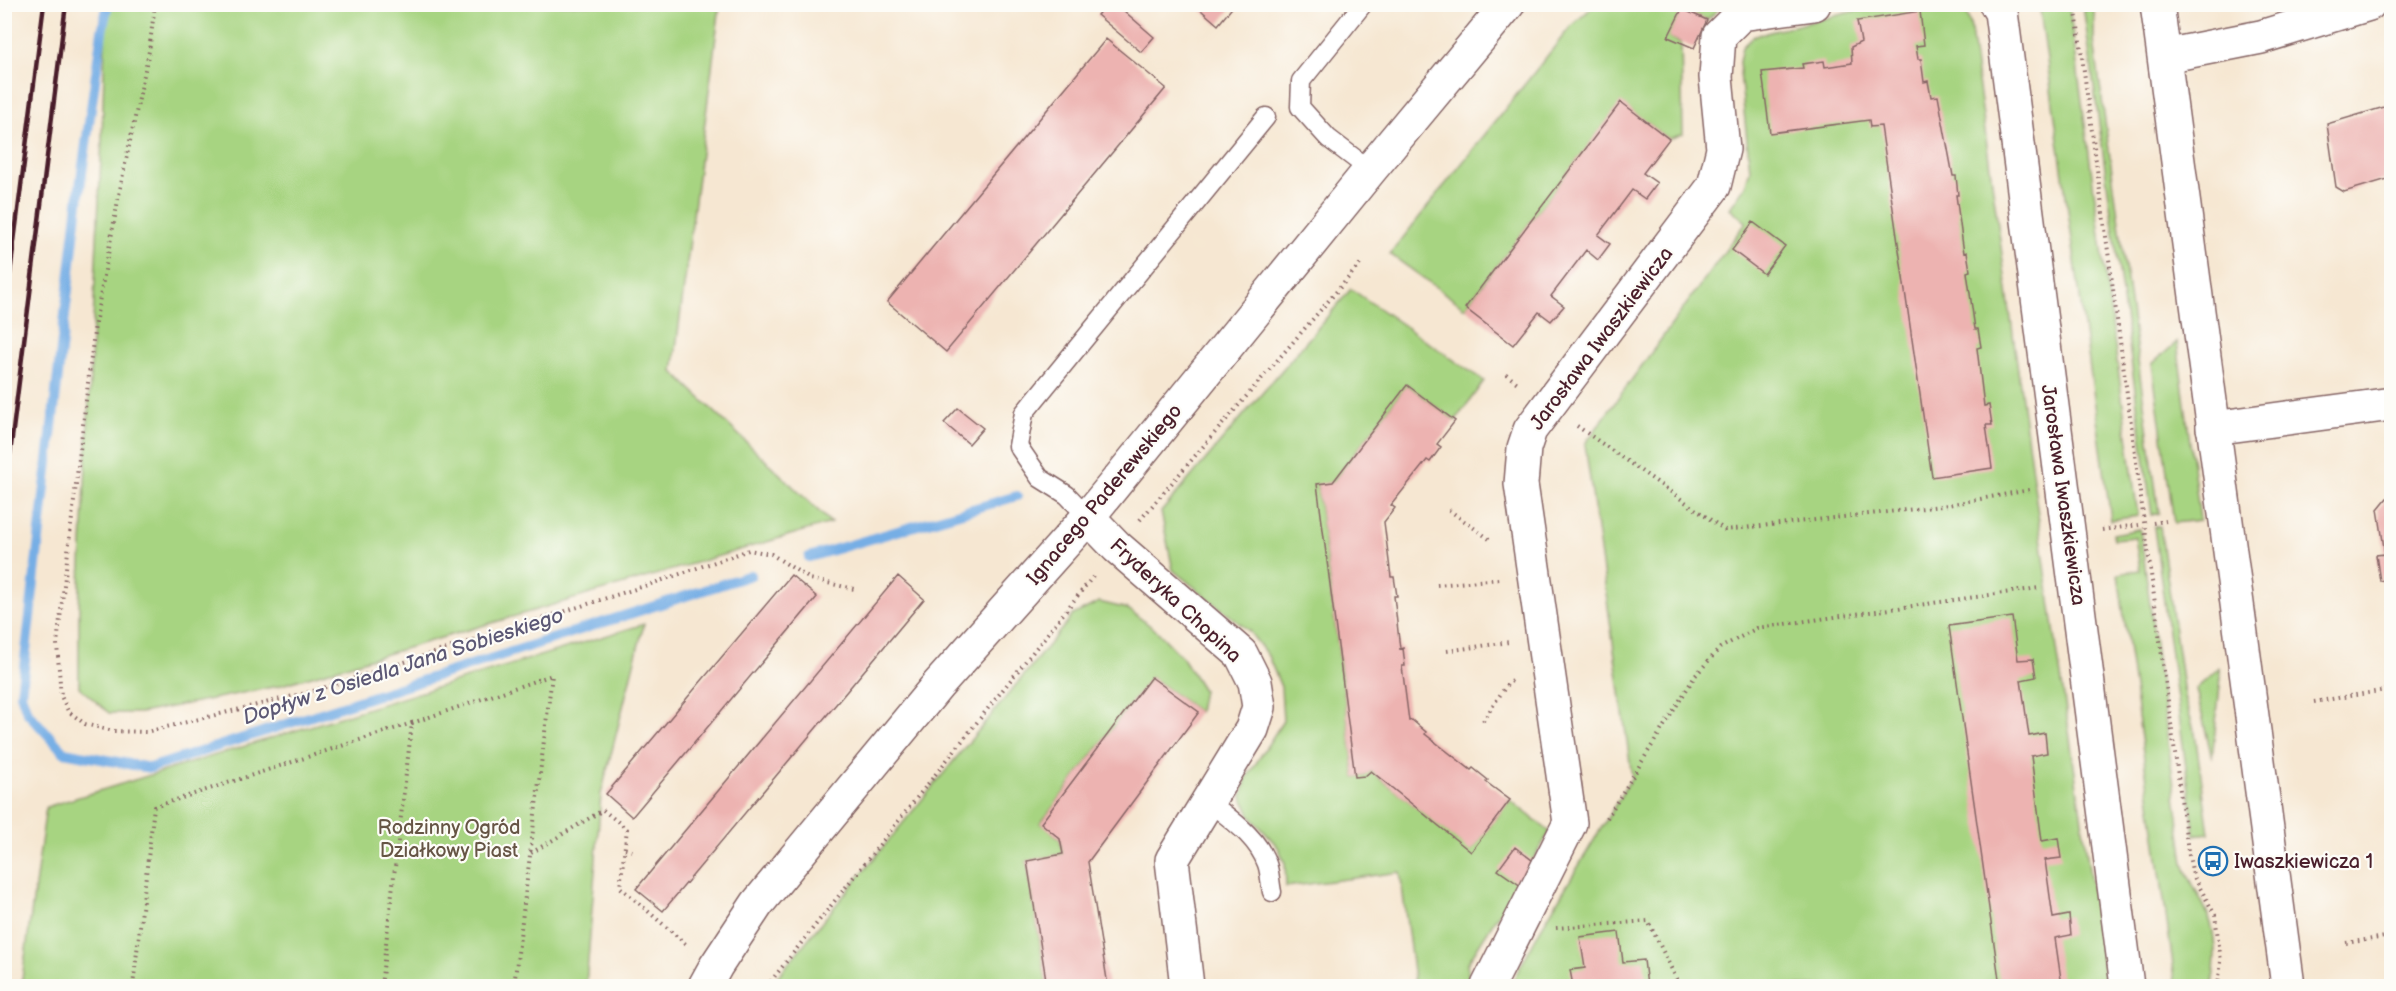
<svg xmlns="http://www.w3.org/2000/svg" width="2396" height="991" viewBox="0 0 2396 991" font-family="'Balsamiq Sans',sans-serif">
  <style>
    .green { fill: #a7d481; stroke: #787a56; stroke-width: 1.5 }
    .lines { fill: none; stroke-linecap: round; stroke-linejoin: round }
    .stream { stroke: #76aee5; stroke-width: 10 }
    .building { fill: #edb3b1 }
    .lane-casing { stroke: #866565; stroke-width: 21 }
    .street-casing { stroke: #866565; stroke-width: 36 }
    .secondary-casing { stroke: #866565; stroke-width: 36 }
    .path { stroke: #866565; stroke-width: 4; stroke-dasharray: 1.5 4.5; stroke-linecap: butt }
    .lane { stroke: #fff; stroke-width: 18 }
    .street { stroke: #fff; stroke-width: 33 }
    .secondary { stroke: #fff; stroke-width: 33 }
    .rail { stroke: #4a1f2b; stroke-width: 4.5 }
    .labels { text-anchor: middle; stroke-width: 4.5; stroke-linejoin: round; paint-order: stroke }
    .street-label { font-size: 20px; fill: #4a1f2b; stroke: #fdfcf7 }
    .park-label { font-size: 20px; fill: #665545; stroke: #fdfcf7 }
    .poi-label { font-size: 20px; fill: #4a1f2b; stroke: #fdfcf7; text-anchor: start }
    .water-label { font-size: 21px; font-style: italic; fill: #5c5875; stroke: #fdfcf7 }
  </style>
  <rect width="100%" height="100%" fill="#fdfcf7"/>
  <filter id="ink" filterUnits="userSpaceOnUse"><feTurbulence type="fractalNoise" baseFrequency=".0167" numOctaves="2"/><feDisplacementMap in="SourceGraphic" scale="12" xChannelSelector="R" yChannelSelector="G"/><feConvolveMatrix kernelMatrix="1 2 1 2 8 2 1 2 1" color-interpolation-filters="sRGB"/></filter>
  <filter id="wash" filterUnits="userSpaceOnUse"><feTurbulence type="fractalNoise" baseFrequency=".008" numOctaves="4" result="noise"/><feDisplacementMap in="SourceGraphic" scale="24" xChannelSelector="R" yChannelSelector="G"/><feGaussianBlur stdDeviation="1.35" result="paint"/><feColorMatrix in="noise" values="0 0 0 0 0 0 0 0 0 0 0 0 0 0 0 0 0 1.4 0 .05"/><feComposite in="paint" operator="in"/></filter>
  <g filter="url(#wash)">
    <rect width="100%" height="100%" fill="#f6e7d2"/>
    <path class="green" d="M1931,4L1953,7L1966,12L1970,23L2048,587L2106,986H1510L1540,930L1632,777L1585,444L1746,222L1730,208L1745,186L1750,170L1739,62L1742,47L1754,36L1855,11Z
      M106,5H720L673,372L831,523L278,686L141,713H109L79,687V606L102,138Z
      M1595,5H1723L1707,20L1682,9L1669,37L1681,43L1683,134L1669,139L1621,103L1465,308L1390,254L1571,26Z
      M2083,5L2094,6V40L2097,63L2159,513L2152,515Z
      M2069,6L2138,516L2111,520L2040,10Z
      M1351,289L1484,381L1455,421L1407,385L1333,482L1317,485L1355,777L1365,776L1371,771L1471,851L1510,800L1550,832L1467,964L1470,986H1415L1400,872L1286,887L1285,863L1278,847L1251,817L1242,797L1246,779L1283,721L1281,687L1268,656L1249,631L1173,570L1161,512Z
      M2177,342L2200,520L2174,523L2152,364Z
      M2160,526L2185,701L2195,733L2209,833L2195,835L2154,527Z
      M2140,529L2184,863C2189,882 2201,897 2208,915C2217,936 2216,965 2212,986H2176L2118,574L2140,570L2135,537L2114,539L2113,534Z
      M1099,602L1128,609L1157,631L1183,658L1203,690L1199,712L1151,677L1041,823L1060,839L1063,854L1027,861L1047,986H789L777,977L1073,615Z
      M644,624L601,794L586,986H21L46,807Z
      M2219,668L2221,677L2212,758L2196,689Z"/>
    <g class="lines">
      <path class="stream" d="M108,4L102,31L79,194L21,694L27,712L64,752L150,768L751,575
        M809,557L1017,496"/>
    </g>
    <g id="blocks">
      <path class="building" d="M1107,4H1116L1154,37L1141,52L1097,15Z
        M1194,4H1235L1218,25Z
        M1682,9L1707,20L1694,48L1668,37Z
        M1920,11L1924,45L1916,46L1918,59H1921L1924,82L1928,81L1931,97L1938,96L1953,176H1956L1958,195H1956L1964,253L1967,252L1970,271L1967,272L1975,329H1978L1981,347L1977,348L1984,406L1989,405L1992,425H1986L1992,468L1932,477L1881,126L1870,127L1869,120L1770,133L1762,72L1803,68L1802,64L1824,61L1825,67L1852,63L1851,47L1861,42L1857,21Z
        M1106,39L1166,88L946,352L887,302Z
        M1621,102L1669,139L1643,173L1657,183L1645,199L1632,190L1598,235L1610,244L1598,260L1586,250L1551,296L1564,306L1551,321L1539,312L1513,345L1465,308Z
        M2391,105V178L2344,192L2336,187L2327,124Z
        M1753,222L1785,246L1764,274L1732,250Z
        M1407,385L1455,421L1437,444L1441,447L1430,462L1427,460L1391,505L1395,508L1384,522L1391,577H1394L1397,596H1394L1400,649L1403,648L1405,666H1402L1409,721L1412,720L1426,732L1425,734L1471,770L1473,768L1488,780L1486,782L1510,800L1471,852L1371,771L1365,776L1355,777L1317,484L1333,482Z
        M958,408L983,428L969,444L944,423Z
        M2391,497V591H2390L2388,579L2380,581L2376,555L2385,554L2378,509L2387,498Z
        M791,575L817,597L632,817L606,794Z
        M898,576L924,599L663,911L636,889Z
        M2012,617L2018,660L2033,659L2036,677L2021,680L2029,736L2045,733L2047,753L2031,756L2042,841L2058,838L2061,858L2045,860L2053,918L2069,915L2071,935L2055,938L2062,986H2000L1949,626Z
        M1151,677L1199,712L1088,862L1108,986H1047L1027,861L1063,854L1060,839L1041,823Z
        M1515,847L1537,864L1521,886L1498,870Z
        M1619,932L1623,962L1644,960L1647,986H1573L1570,970L1585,968L1580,937Z"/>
    </g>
  </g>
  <g filter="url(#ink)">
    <use href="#blocks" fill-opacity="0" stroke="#866565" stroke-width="1.5"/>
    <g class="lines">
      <g class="lane-casing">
        <path id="lane" d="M1363,4L1301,81L1300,107L1328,138L1370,170
          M1088,517L1067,495L1040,478L1018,446L1024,413L1266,117
          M1208,801C1230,819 1257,836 1267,864C1270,872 1270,883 1272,892"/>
      </g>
      <g class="street-casing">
        <path id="street" d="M1996,4L2001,12L2127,986
          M2165,56L2261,37L2369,4
          M2213,428L2392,404
          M1088,517L1117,547L1241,654L1255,682L1259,707L1252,729L1172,860L1187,986
          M705,986L716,966L757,904L938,685L1088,517L1370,170L1508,4
          M1488,986L1570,823L1521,484L1524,448L1530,430L1714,186L1723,149L1716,77L1719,36L1741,14L1814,4"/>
      </g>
      <g class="secondary-casing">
        <path id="secondary" d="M2157,4L2288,986"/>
      </g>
      <path class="path" d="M155,4L149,51L122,179L95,324L57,644L61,696L68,711L85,724L113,731L146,732L310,692L654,583L749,550L771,554L810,579L854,589
        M2075,4L2188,851L2193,875L2215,915L2221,961L2218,986
        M1506,374L1520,385
        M1577,426L1725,530L1942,506L2029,490
        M1449,510L1492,541
        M1140,520L1361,263
        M2153,523L2166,521
        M2102,530L2139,525
        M1437,585L1499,579
        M1447,651L1509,642
        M2314,702L2392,689
        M1483,721L1508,683L1514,680
        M412,723L552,675L514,986
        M1607,818L1695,676L1720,648L1757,628L2039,588
        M625,849L636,852
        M531,853L603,810L627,829L620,887L688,946
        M1556,928L1648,921L1680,986
        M2346,943L2392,936
        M133,986L154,807L412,723L381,986
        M767,986L1095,574"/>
      <use href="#lane" class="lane"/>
      <use href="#street" class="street"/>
      <use href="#secondary" class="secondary"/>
      <path class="rail" d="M4,321L44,4
        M4,502L66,4"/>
    </g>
  </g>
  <defs>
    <g id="bus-ring" transform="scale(1.5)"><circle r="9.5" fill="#fdfcf7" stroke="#1f6fb2" stroke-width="1.5"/><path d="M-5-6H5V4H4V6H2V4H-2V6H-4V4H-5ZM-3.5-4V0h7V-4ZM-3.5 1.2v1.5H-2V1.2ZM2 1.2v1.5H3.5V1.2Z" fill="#1f6fb2"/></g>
  </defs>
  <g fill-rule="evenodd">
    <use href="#bus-ring" x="2213" y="861"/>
  </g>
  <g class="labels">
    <g class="street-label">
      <text transform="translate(1601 338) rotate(-53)" y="7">Jarosława Iwaszkiewicza</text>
      <text transform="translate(1104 494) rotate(-50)" y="7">Ignacego Paderewskiego</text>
      <text transform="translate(2064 495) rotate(82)" y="7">Jarosława Iwaszkiewicza</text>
      <text transform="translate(1176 600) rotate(43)" y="7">Fryderyka Chopina</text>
    </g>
    <g class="park-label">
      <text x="449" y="834">Rodzinny Ogród<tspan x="449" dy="23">Działkowy Piast</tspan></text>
    </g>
    <g class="poi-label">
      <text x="2234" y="868">Iwaszkiewicza 1</text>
    </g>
    <g class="water-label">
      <text transform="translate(403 666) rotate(-18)" y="7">Dopływ z Osiedla Jana Sobieskiego</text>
    </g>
  </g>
  <rect width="2396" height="991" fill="none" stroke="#fdfcf7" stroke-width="24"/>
</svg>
